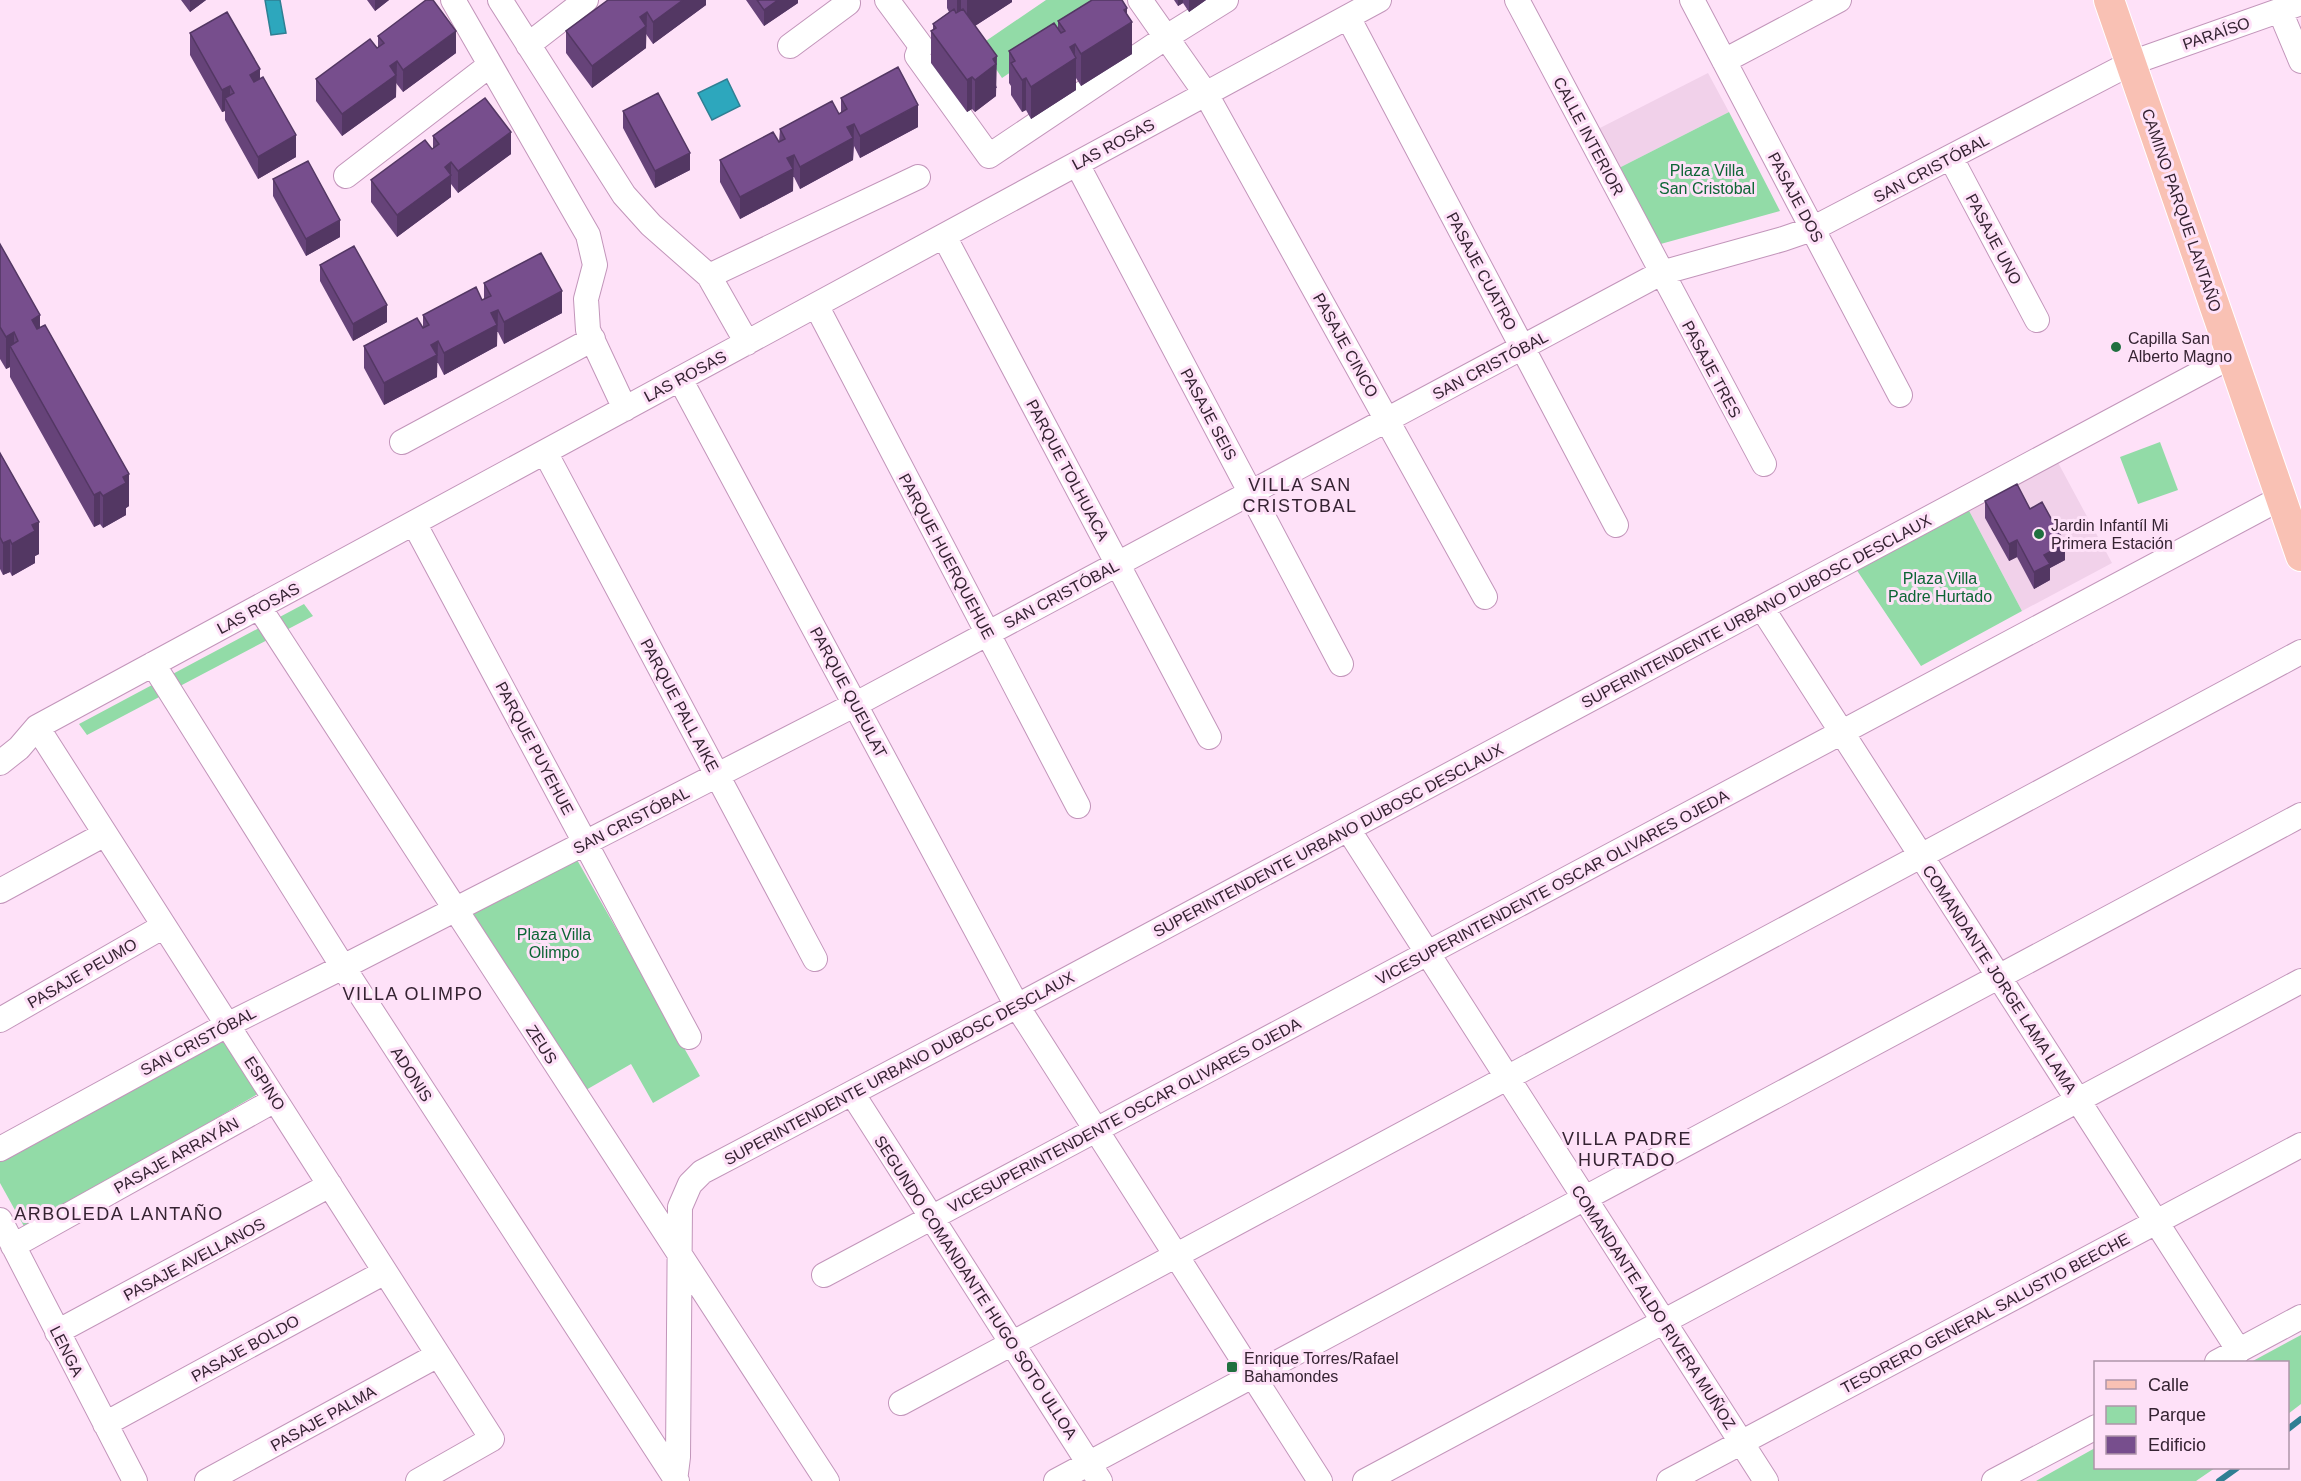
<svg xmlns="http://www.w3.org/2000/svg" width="2301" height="1481" viewBox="0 0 2301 1481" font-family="Arial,sans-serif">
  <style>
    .built { fill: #f1d1ea }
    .green { fill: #92dba7 }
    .water { fill: #2da7bd; stroke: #2f7f93; stroke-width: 1.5 }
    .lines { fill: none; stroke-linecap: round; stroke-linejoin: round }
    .stream { stroke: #2f7f93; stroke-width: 6 }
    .minor-casing { stroke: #c295ba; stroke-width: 26 }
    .major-casing { stroke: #fff; stroke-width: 32 }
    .minor { stroke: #fff; stroke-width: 24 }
    .major { stroke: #f9c1b4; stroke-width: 30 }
    .wall { fill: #664379 }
    .shaded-wall { fill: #533763 }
    .building { fill: #774e8d; stroke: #533763; stroke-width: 1.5 }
    .poi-dot { fill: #207040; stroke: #fee1f8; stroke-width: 2 }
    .labels { text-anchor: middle; stroke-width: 6; stroke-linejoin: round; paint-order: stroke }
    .street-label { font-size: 16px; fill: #352332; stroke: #fee1f8 }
    .park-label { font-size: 16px; fill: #0d6535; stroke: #fee1f8 }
    .poi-label { font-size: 16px; fill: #352332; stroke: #fee1f8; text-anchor: start }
    .neighbourhood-label { font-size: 18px; letter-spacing: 1.5px; fill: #352332; stroke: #fee1f8 }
  </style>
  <rect width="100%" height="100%" fill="#fee1f8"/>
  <path class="built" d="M1708,73L1729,112L1617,169L1596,130Z
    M2055,457L2112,563L2022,611L1966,505Z"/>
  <path class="green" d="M1046,0H1119L1002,78L980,45Z
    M1729,112L1780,211L1657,245L1617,169Z
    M2160,442L2178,490L2138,504L2120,457Z
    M1966,505L2022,611L1921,666L1854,566Z
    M304,604L313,616L87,735L79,724Z
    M576,858L700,1076L653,1103L631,1064L579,1094L462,917Z
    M222,1033L261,1092L26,1230L0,1183V1159Z
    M2301,1335V1404L2288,1414V1362H2251Z
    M2095,1448L2096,1468H2215L2196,1481H2036Z"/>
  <path class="water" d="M265,0H280L286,33L271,35Z
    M727,79L740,106L712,120L698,93Z"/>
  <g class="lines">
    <path class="stream" d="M2288,1429L2301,1419
      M2219,1481L2237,1468"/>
    <g class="minor-casing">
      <path id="minor" d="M453,0L588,235L595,265L586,299L588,330L625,409
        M500,0L624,195L651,225L709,276L747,343
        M887,0L921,46L917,56L989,156L1165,38L1226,0
        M1140,0L1206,94L1485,597
        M1517,0L1764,464
        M1692,0L1900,395
        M2280,11L2301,61
        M1348,17L1616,525
        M528,45L586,0
        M790,46L848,3
        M1724,61L1839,0
        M1951,158L2037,320
        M1077,164L1341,664
        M346,176L490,65
        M944,236L1209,737
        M709,276L918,177
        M816,305L1078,806
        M680,379L1017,1006L1320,1481
        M402,442L593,339
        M545,452L815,959
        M414,523L689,1037
        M259,607L827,1481
        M1762,608L2239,1351
        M153,664L343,967L677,1481
        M37,727L492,1439L418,1481
        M0,763L19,748L37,727L1379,0
        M1348,829L1766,1481
        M0,891L105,834
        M0,1020L164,926
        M852,1093L1100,1481
        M0,1149L227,1025L343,967L856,704L1661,273L1783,239L1812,229L2131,63L2301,3
        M0,1220L135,1481
        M13,1246L275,1100
        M824,1275L2281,498
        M57,1332L330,1185
        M2217,1362L2301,1317
        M901,1403L2301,652
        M105,1424L385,1272
        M207,1481L438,1355
        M675,1481L678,1457L680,1207L690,1184L702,1172L1017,1006L2232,356
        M1056,1481L2301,815
        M1365,1481L2301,981
        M1669,1481L2301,1145
        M1994,1481L2096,1427"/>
    </g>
    <g class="major-casing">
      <path id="major" d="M2109,0L2301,556"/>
    </g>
    <use href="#minor" class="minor"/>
    <use href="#major" class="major"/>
  </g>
  <path class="wall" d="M181,0H206L190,12Z
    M367,0H389L375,11Z
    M706,0V5L653,44L646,34V48L592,88L566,53V31Z
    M746,0H798V3L764,26Z
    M947,0H1012V2L975,26L997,88H996V96L975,112L972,109L967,112L931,63V31L933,30V24L949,12L947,8Z
    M1174,0H1206L1189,12L1183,3L1178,6Z
    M1127,14L1132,54L1081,86L1076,78V90L1031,119L1026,110L1022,112L1011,95V86L1009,83V51L1058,30V21Z
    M190,33L260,79L296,157L258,179L225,120V111L222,112L190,55Z
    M378,36L456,53L403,92L396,83V97L342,136L316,101V79L377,48L378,47Z
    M841,98L918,127L860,158L854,146L853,160L800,189L794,177H793V191L740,219L720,182V160L779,142L780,129L839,114L841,113Z
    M623,111L690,170L655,188L623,128Z
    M433,136L511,154L458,193L451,184V197L397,237L371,202V180L432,149L433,148Z
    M273,179L340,237L306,256L273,196Z
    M0,244L40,328L129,506L126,508V515L103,528L100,524L94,527L10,377V367L6,369L0,359Z
    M320,265L387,322L353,341L320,281Z
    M484,283L562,313L504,344L498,332H497V346L444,375L438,363H437V377L384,405L364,368V346L423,328V315L482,300L484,299Z
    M0,453L39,554L35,556V563L12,576L10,572L3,575L0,569Z
    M1985,501L2030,509L2065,560L2050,568V580L2034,589L2017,557L2009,561L1985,518Z"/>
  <path class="shaded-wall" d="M190,0H206L190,12Z
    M375,0H389L375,11Z
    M683,0H706V5L653,44V22Z
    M778,0H798V3L764,26V10Z
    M957,0H961V22L957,25Z
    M967,0H1012V2L967,31Z
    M1178,0H1183V3L1178,6Z
    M1189,0H1206L1189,12Z
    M1127,8V25L1132,22V54L1081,86V54L1124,10Z
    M647,12L646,48L592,88V66L640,17Z
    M456,31V53L403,92V70Z
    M1075,44V59L1076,58V90L1031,119V87L1070,47Z
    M997,56L996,96L975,112V80L993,59Z
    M397,61L396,97L342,136V114L390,66Z
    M260,69V91L250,75Z
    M972,77V109L967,112V80Z
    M1026,78V110L1022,112V80Z
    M230,86V107L225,98V111L222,112V90Z
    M918,105V127L860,158V136Z
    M854,124L853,160L800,189V167L847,127Z
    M511,132V154L458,193V171Z
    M296,135V157L258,179V157Z
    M690,153V170L655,188V171Z
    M794,155L793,191L740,219V197L787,158Z
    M451,162V197L397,237V215L445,167Z
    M340,220V237L306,256V239Z
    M562,291V313L504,344V322Z
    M387,305V322L353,341V324Z
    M498,310L497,346L444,375V353L491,313Z
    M40,315V347L32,320Z
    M14,332V353L10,346V367L6,369V337Z
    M438,341L437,377L384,405V383L431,345Z
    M129,474V506L126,508V515L103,528V496L123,477Z
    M100,492V524L94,527V495Z
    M39,522V554L35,556V563L12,576V544L32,525Z
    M10,540V572L3,575V543Z
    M2017,540V557L2009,561V544Z
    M2065,544V560L2050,568V580L2034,589V572L2044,555Z"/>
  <path class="building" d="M426,0H433L456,31L403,70L397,61L390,66L396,75L342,114L316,79L370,39L377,48L384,43L378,36Z
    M608,0H683L653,22L647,12L640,17L646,26L592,66L566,31Z
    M757,0H778L764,10Z
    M1092,0H1122L1127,8L1124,10L1132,22L1081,54L1075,44L1070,47L1076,58L1031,87L1026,78L1022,80L1011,63L1015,61L1009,51L1054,23L1061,33L1065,31L1058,21Z
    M954,9L956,13L963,9L997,56L993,59L996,64L975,80L972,77L967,80L931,31L936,28L933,24Z
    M227,12L260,69L250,75L254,82L263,77L296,135L258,157L225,98L234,93L230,86L222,90L190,33Z
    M898,67L918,105L860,136L854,124L847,127L853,138L800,167L794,155L787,158L793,169L740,197L720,160L773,132L779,142L785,139L780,129L832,101L839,114L847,109L841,98Z
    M658,93L690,153L655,171L623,111Z
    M485,98L511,132L458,171L451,162L445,167L451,175L397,215L371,180L425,140L432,149L439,144L433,136Z
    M308,161L340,220L306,239L273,179Z
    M0,244L40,315L32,320L37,329L45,325L129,474L123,477L126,483L103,496L100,492L94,495L10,346L18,341L14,332L6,337L0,327Z
    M354,246L387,305L353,324L320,265Z
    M541,253L562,291L504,322L498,310L491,313L497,325L444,353L438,341L431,345L437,355L384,383L364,346L417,318L423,328L429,325L423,315L476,287L482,300L491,296L484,283Z
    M0,453L39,522L32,525L35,531L12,544L10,540L3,543L0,537Z
    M2017,484L2030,509L2042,502L2065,544L2044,555L2050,564L2034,572L2017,540L2009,544L1985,501Z"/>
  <g class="poi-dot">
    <circle cx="2116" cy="347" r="6"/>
    <circle cx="2039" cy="534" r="6"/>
    <rect x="1226" y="1361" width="12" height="12" rx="3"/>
  </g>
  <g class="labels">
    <g class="street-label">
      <text transform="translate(2216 33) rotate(-19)" y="6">PARAÍSO</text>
      <text transform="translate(1589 136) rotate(62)" y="6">CALLE INTERIOR</text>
      <text transform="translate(1113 144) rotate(-28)" y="6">LAS ROSAS</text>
      <text transform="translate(1931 168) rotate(-28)" y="6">SAN CRISTÓBAL</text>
      <text transform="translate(1796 197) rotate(62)" y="6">PASAJE DOS</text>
      <text transform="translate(2182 210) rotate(71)" y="6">CAMINO PARQUE LANTAÑO</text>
      <text transform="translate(1994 239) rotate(62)" y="6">PASAJE UNO</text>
      <text transform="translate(1482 271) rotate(62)" y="6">PASAJE CUATRO</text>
      <text transform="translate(1346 345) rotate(61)" y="6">PASAJE CINCO</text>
      <text transform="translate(1490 365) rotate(-28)" y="6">SAN CRISTÓBAL</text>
      <text transform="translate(1712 369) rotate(62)" y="6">PASAJE TRES</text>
      <text transform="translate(685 376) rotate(-28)" y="6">LAS ROSAS</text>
      <text transform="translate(1209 414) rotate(62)" y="6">PASAJE SEIS</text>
      <text transform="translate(1068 470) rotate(62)" y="6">PARQUE TOLHUACA</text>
      <text transform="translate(947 556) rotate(62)" y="6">PARQUE HUERQUEHUE</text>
      <text transform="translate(1061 594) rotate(-28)" y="6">SAN CRISTÓBAL</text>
      <text transform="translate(258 608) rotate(-28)" y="6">LAS ROSAS</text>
      <text transform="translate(1756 611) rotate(-28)" y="6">SUPERINTENDENTE URBANO DUBOSC DESCLAUX</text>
      <text transform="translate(849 692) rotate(62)" y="6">PARQUE QUEULAT</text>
      <text transform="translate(680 705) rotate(62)" y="6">PARQUE PALL AIKE</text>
      <text transform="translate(535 748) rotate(62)" y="6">PARQUE PUYEHUE</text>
      <text transform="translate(631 820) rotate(-27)" y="6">SAN CRISTÓBAL</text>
      <text transform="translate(1328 840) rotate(-28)" y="6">SUPERINTENDENTE URBANO DUBOSC DESCLAUX</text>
      <text transform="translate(1552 887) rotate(-28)" y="6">VICESUPERINTENDENTE OSCAR OLIVARES OJEDA</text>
      <text transform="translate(82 973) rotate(-30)" y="6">PASAJE PEUMO</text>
      <text transform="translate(2000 979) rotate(57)" y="6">COMANDANTE JORGE LAMA LAMA</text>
      <text transform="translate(198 1041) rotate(-28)" y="6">SAN CRISTÓBAL</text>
      <text transform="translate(542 1044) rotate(57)" y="6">ZEUS</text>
      <text transform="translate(899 1068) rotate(-28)" y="6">SUPERINTENDENTE URBANO DUBOSC DESCLAUX</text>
      <text transform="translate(412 1074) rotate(57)" y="6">ADONIS</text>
      <text transform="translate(265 1083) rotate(57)" y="6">ESPINO</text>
      <text transform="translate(1124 1115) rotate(-28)" y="6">VICESUPERINTENDENTE OSCAR OLIVARES OJEDA</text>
      <text transform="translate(176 1155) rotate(-29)" y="6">PASAJE ARRAYÁN</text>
      <text transform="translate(194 1259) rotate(-28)" y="6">PASAJE AVELLANOS</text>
      <text transform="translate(976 1287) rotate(57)" y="6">SEGUNDO COMANDANTE HUGO SOTO ULLOA</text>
      <text transform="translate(1654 1307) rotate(57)" y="6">COMANDANTE ALDO RIVERA MUÑOZ</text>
      <text transform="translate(1985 1313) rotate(-28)" y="6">TESORERO GENERAL SALUSTIO BEECHE</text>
      <text transform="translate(245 1348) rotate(-29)" y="6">PASAJE BOLDO</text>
      <text transform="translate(67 1351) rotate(63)" y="6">LENGA</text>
      <text transform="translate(323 1418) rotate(-29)" y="6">PASAJE PALMA</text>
    </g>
    <g class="park-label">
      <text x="1707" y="176">Plaza Villa<tspan x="1707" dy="18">San Cristobal</tspan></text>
      <text x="1940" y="584">Plaza Villa<tspan x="1940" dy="18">Padre Hurtado</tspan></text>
      <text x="554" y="940">Plaza Villa<tspan x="554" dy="18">Olimpo</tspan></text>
    </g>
    <g class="poi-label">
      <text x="2128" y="344">Capilla San<tspan x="2128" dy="18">Alberto Magno</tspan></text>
      <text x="2051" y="531">Jardin Infantíl Mi<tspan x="2051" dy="18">Primera Estación</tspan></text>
      <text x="1244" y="1364">Enrique Torres/Rafael<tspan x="1244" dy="18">Bahamondes</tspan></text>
    </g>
    <g class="neighbourhood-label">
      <text x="1300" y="491">VILLA SAN<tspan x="1300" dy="21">CRISTOBAL</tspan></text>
      <text x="413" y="1000">VILLA OLIMPO</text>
      <text x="1627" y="1145">VILLA PADRE<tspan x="1627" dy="21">HURTADO</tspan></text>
      <text x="119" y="1220">ARBOLEDA LANTAÑO</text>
    </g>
  </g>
  <rect x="2094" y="1361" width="195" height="108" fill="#fee1f8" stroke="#ae95a9" stroke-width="1.5"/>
  <rect x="2106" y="1380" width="30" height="9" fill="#f9c1b4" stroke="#ae95a9" stroke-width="1.5"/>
  <text x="2148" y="1391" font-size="18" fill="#352332">Calle</text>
  <rect x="2106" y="1406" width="30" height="18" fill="#92dba7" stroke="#ae95a9" stroke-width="1.5"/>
  <text x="2148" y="1421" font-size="18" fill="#352332">Parque</text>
  <rect x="2106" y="1436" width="30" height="18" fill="#774e8d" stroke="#ae95a9" stroke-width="1.5"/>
  <text x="2148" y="1451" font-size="18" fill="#352332">Edificio</text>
</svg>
